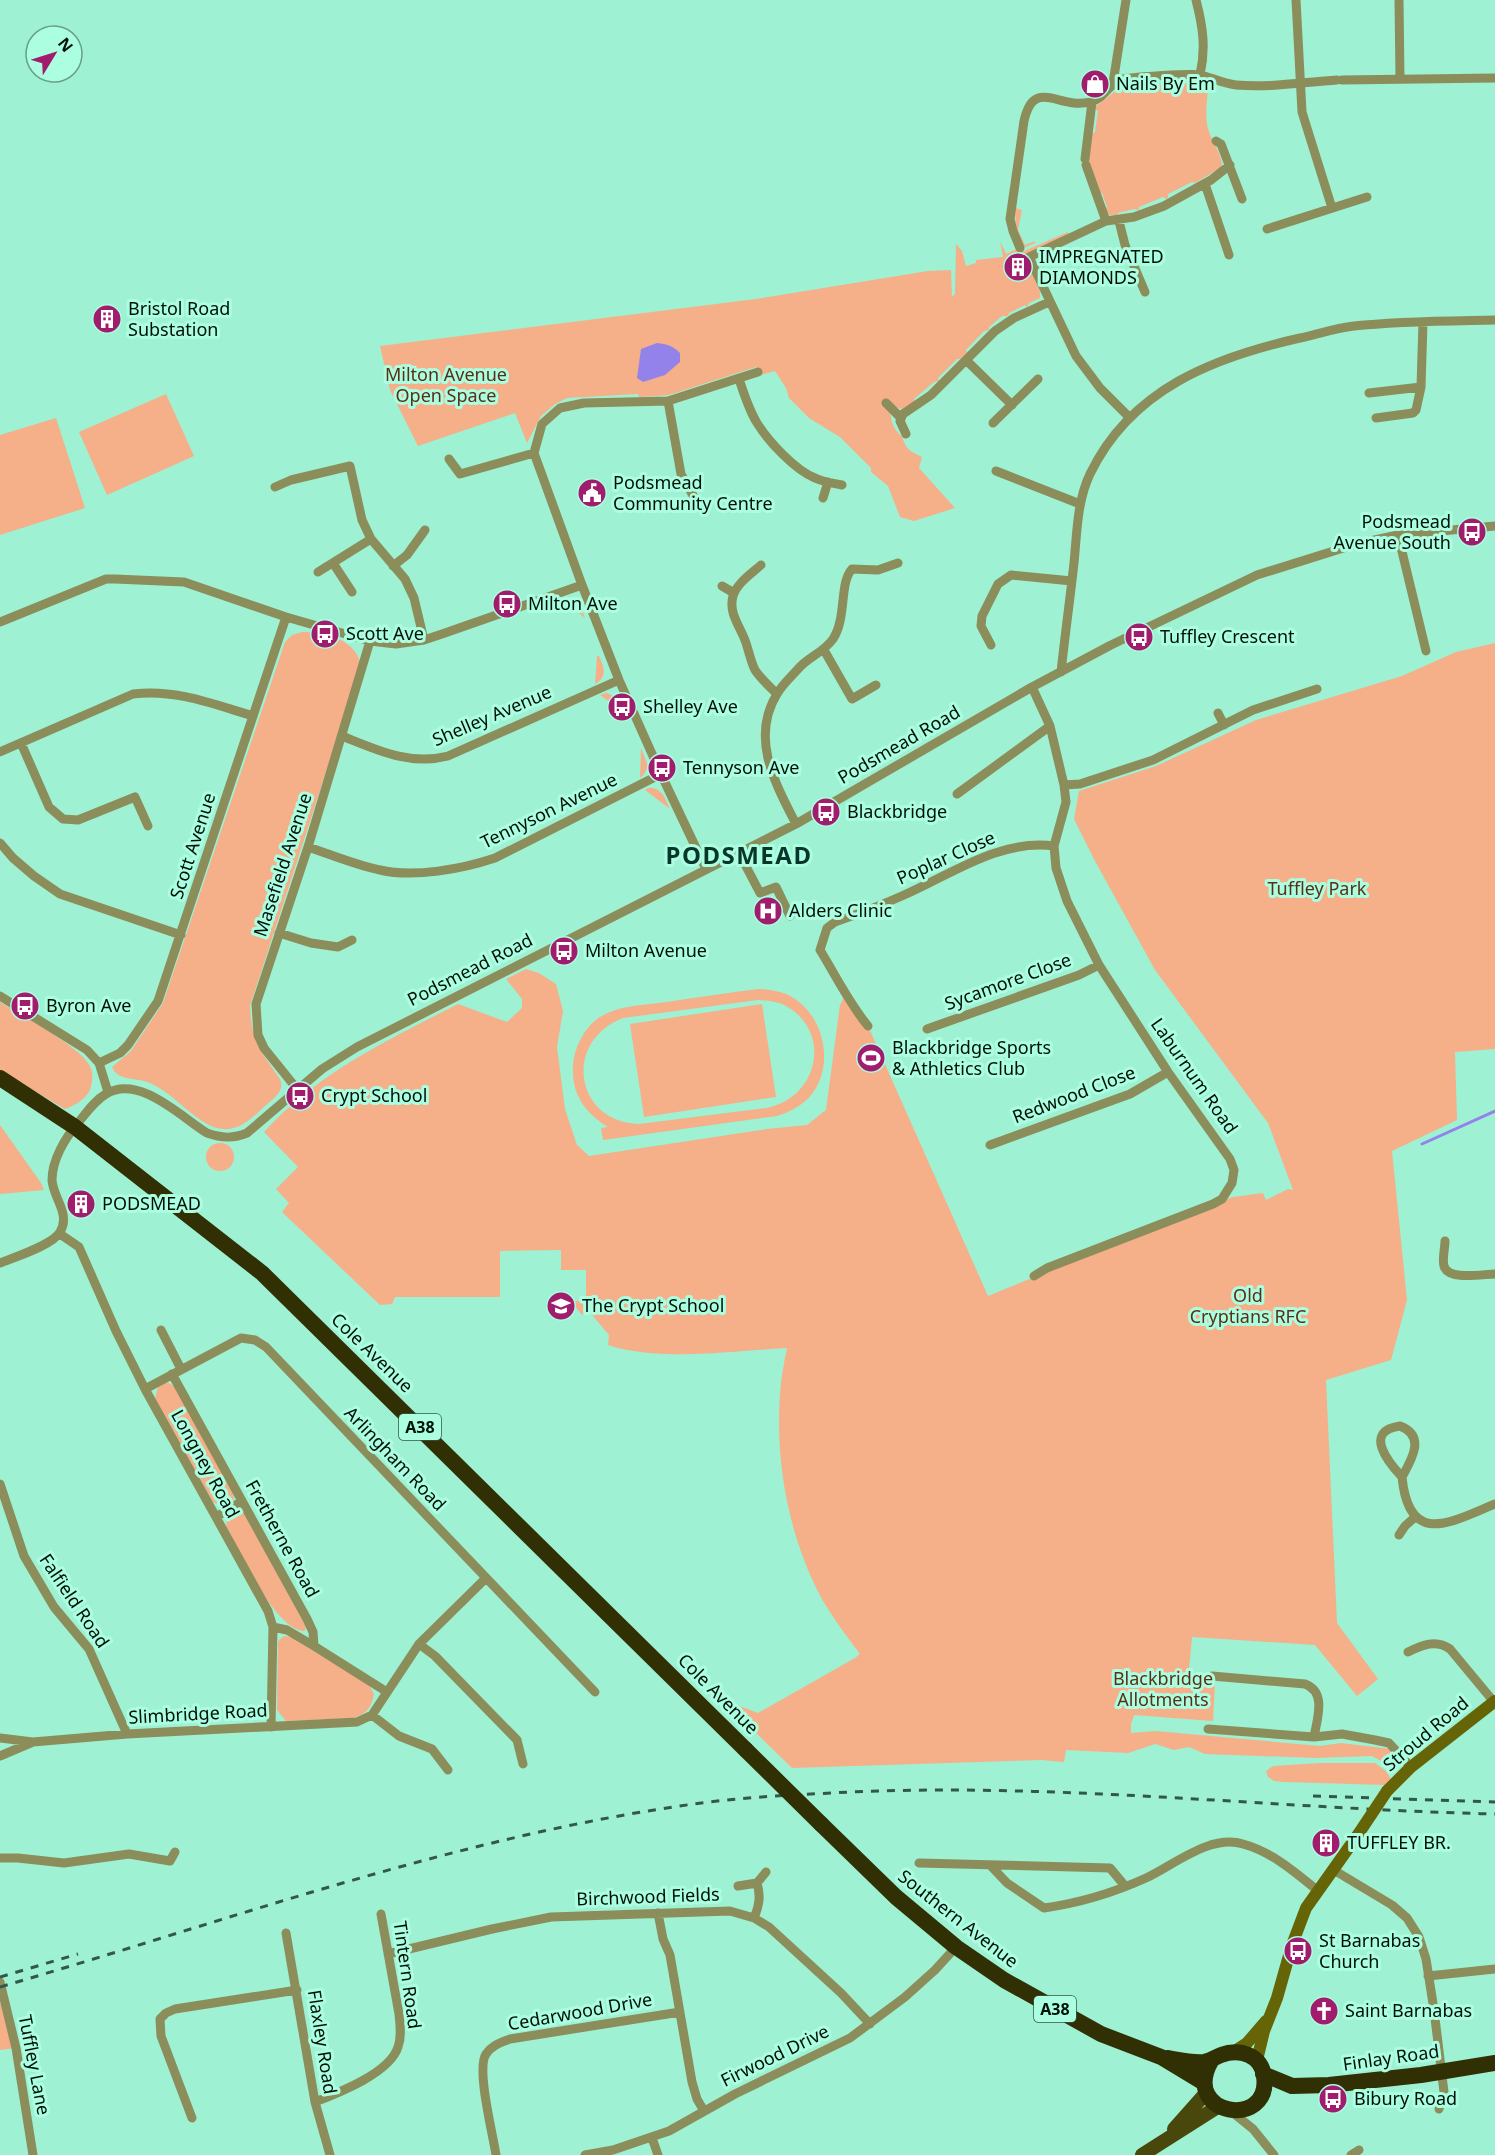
<svg xmlns="http://www.w3.org/2000/svg" width="1495" height="2155" viewBox="0 0 1495 2155" font-family="'Noto Sans',sans-serif">
  <style>
    .green { fill: #f5af89; fill-rule: evenodd }
    .water { fill: #9482eb }
    .lines { fill: none; stroke-linecap: round; stroke-linejoin: round }
    .stream { stroke: #9482eb; stroke-width: 3 }
    .street { stroke: #8b8d5b; stroke-width: 9 }
    .secondary { stroke: #656508; stroke-width: 12 }
    .primary { stroke: #48480c; stroke-width: 14 }
    .highway { stroke: #303004; stroke-width: 16 }
    .rail { stroke: #33584a; stroke-width: 3; stroke-dasharray: 8 8; stroke-linecap: butt }
    .secondary-bridge { stroke: #656508; stroke-width: 12 }
    .highway-bridge { stroke: #303004; stroke-width: 16 }
    .labels { text-anchor: middle; stroke-width: 6; stroke-linejoin: round; paint-order: stroke }
    .shield { fill: #acfee1; stroke: #34584a; stroke-width: 1.5 }
    .shield-label { font-size: 16px; font-weight: bold; fill: #00110a }
    .poi-label { font-size: 18px; fill: #00110a; stroke: #acfee1; text-anchor: start }
    .park-label { font-size: 18px; fill: #5a2f15; stroke: #acfee1 }
    .street-label { font-size: 18px; fill: #00110a; stroke: #acfee1 }
    .district-label { font-size: 24px; font-weight: bold; letter-spacing: 1.5px; fill: #08362a; stroke: #acfee1 }
  </style>
  <rect width="100%" height="100%" fill="#9ff1d3"/>
  <path class="green" d="M1174,81L1179,84L1202,82V84L1208,88C1207,103 1204,117 1209,132C1213,143 1221,153 1222,164L1220,168L1195,183L1192,182L1168,194V198L1166,199L1163,197L1139,207V210L1134,209L1118,213L1117,216L1106,214L1105,210L1107,207L1102,193L1098,192L1084,164L1092,134L1095,132L1098,111L1095,109L1096,106L1117,90L1119,87V85L1122,84L1124,87L1141,86L1142,83H1145L1147,86L1173,84Z
    M1015,208L1022,210L1018,230L1025,245L1035,241V243L1021,249L1022,252L1068,232L1069,235L1024,255L1040,292V298L1029,303L1027,307L1025,305L1009,313L1008,316H1002L989,327V330L984,331L966,350L967,353L960,359H957L938,378L939,381L934,382L914,399L915,402L902,409L882,404L891,415C890,421 896,433 902,436C906,450 910,451 922,457L919,468L955,508L914,521L900,517L888,486L871,472V468L840,437L809,418L789,398L786,388L775,371L761,375L756,367L669,395L639,397L638,394L567,398L555,404L541,416L527,443L515,413L418,446L390,390L380,346L756,299L928,271L951,270L952,297L955,294L956,244L962,251L966,266L976,263V260L1003,257L1000,241L1006,254L1023,246L1016,230Z
    M166,394L194,456L107,495L79,432Z
    M56,418L85,508L0,535V435Z
    M572,599L579,603L585,618L564,601Z
    M302,632C322,632 354,638 360,662L352,692L250,1006C252,1044 260,1049 280,1079C285,1090 275,1098 266,1105C254,1116 241,1131 223,1129C196,1127 173,1089 144,1081C133,1078 117,1080 112,1067L131,1051L163,1003L285,642L292,635Z
    M1495,643V1049L1455,1052L1457,1120L1392,1151L1407,1300L1391,1360L1326,1380L1337,1623L1378,1679L1357,1696L1315,1645L1192,1637L1188,1680L1215,1683L1213,1721L1134,1715L1131,1724V1733L1156,1731L1320,1746L1341,1743L1391,1749L1396,1754L1399,1764L1392,1767L1372,1756L1315,1758L1205,1754L1189,1747L1174,1750L1155,1744L1128,1753L1066,1750L1064,1762L1041,1760L792,1768L750,1727L734,1704L758,1713L855,1658L860,1654C847,1637 834,1619 823,1601C789,1539 775,1464 780,1393C781,1378 784,1363 787,1348C732,1351 660,1362 608,1345L609,1335L588,1310L582,1315L571,1301H586V1270H561V1250L500,1251V1297H395L392,1304L380,1305L282,1212L289,1203L276,1189L298,1167L264,1132C319,1072 386,1041 458,1004L507,1022L522,1008V999L506,979L526,969L539,973L556,984L563,1011L557,1047L565,1109L577,1145L589,1156L767,1129L807,1125L826,1110L840,1005L846,993L868,1026L988,1296L1213,1204L1233,1197L1263,1193L1266,1200L1288,1189L1293,1190L1268,1123L1155,970L1095,861L1074,819L1079,791L1156,766L1256,720L1402,676L1456,652Z
    M597,656H599C604,667 608,677 595,684Z
    M607,693L617,698L624,712L600,695Z
    M641,748L648,766L644,774L640,778Z
    M648,788C662,787 665,798 670,809L645,790Z
    M758,989C769,990 780,991 790,996C824,1014 835,1064 812,1094C803,1105 790,1112 777,1116L603,1140L601,1128L608,1127C588,1115 573,1097 573,1072C572,1052 583,1028 600,1017C620,1005 644,1005 667,1002C697,997 728,993 758,989ZM758,1000C768,1001 777,1001 786,1006C833,1032 818,1099 766,1108L639,1124C575,1122 562,1042 623,1018Z
    M0,1002C22,1016 75,1044 88,1063C94,1071 93,1081 90,1090C86,1099 74,1106 65,1109L0,1071Z
    M762,1004L776,1097L644,1117L630,1024Z
    M0,1125L41,1183L44,1190L0,1194Z
    M206 1157a14 14 0 1 1 28 0a14 14 0 1 1-28 0Z
    M167,1382L175,1387L233,1494L234,1500C227,1506 221,1506 213,1502L155,1399L158,1387Z
    M236,1510L244,1513L306,1626L305,1631C275,1631 240,1551 226,1526L227,1516Z
    M284,1636L291,1637L369,1685L374,1694C371,1708 367,1714 353,1718L286,1721L277,1710L278,1643L279,1640Z
    M1320,1763H1375L1386,1771L1391,1779L1386,1785L1285,1782L1274,1781L1268,1777L1266,1771L1273,1766Z
    M5,2002L16,2048L0,2050V2003Z"/>
  <path class="water" d="M657,343C667,344 673,346 680,353V362L665,375L643,382L637,378L641,349Z"/>
  <g class="lines">
    <path class="stream" d="M1422,1144L1495,1111"/>
    <path class="street" d="M1196,0C1203,27 1206,48 1200,75
      M1296,0L1302,112L1332,208
      M1399,0L1400,79
      M1342,80L1495,78
      M1113,83L1126,0
      M1216,141L1221,144L1242,199
      M1085,159L1092,102
      M1086,165L1106,221
      M1205,184L1229,255
      M1119,221L1125,245L1145,292
      M1267,229L1367,197
      M1020,248L1013,231L1010,219L1024,121C1034,76 1059,110 1090,102C1105,99 1109,82 1123,79C1135,77 1191,73 1201,75C1213,78 1224,84 1236,85C1269,88 1304,82 1337,80
      M966,360L1012,405
      M739,379C744,394 749,410 757,423C769,442 795,470 815,478C823,482 833,483 842,485
      M1369,393L1421,387
      M668,401L681,474L700,508
      M886,403L900,417
      M1129,417L1100,388L1076,356L1029,257L1106,221L1134,217L1164,206L1211,180L1230,165
      M1376,418L1413,413L1416,410L1421,387L1423,322
      M993,423L1038,379
      M906,434L900,421L903,414L931,395L995,331L1014,318L1049,302
      M449,459L460,474L534,453
      M996,471L1080,504
      M275,487L291,480L350,466L362,520L371,539L405,579L414,598L424,640
      M823,498L828,482
      M1398,535L1426,651
      M333,563L352,592
      M761,565C751,574 737,583 733,596C728,614 741,627 746,643C749,652 751,662 755,670C761,679 769,686 777,694
      M393,566L407,555L425,530
      M318,572L371,539
      M722,586L734,593
      M0,622L106,579H115L184,582L286,617L370,641L396,644L424,640L442,634L582,585
      M991,645L981,626L982,616L998,584L1011,575L1072,581
      M824,650L852,699L876,685
      M1061,672C1065,635 1070,599 1074,563C1077,533 1077,501 1090,474C1131,389 1214,357 1300,338C1318,334 1336,328 1354,326C1400,321 1448,321 1495,320
      M1032,687L1050,726L1064,785L1080,784L1153,760L1253,710L1317,689
      M1218,713L1224,725
      M342,736C377,750 410,766 448,756L619,680
      M21,743L49,807L63,819L78,820L135,797L148,826
      M0,752L133,694C176,689 213,704 253,716
      M957,794L1050,726
      M796,824C775,783 750,738 777,694C782,685 791,677 798,669C808,657 823,653 833,639C847,618 839,583 852,569L878,570L898,563
      M0,843L13,858L34,876L60,894L181,935
      M308,847C332,855 355,865 380,870C414,878 462,869 495,858L661,774
      M739,853L760,893L776,887L790,916
      M706,869L661,774L619,680L582,585L534,453L542,424L560,408L584,403L668,401L758,372
      M279,933L311,943L338,947L352,940
      M0,996L87,1050L99,1063L108,1092
      M868,1026C849,1003 836,976 820,950L827,928L835,922C858,914 882,905 904,895C952,874 999,839 1054,846
      M927,1029L1079,975L1099,965
      M99,1063L120,1053L128,1045L158,1001L286,617
      M297,1089L264,1048L258,1035L256,1004L308,847L370,641
      M990,1145L1130,1094L1168,1072
      M60,1234L79,1247L116,1331L145,1389L268,1611L273,1627L271,1727
      M1445,1241C1445,1248 1442,1259 1444,1266C1448,1281 1483,1274 1495,1274
      M0,1263C15,1257 53,1245 60,1232C71,1214 53,1198 52,1180C52,1160 65,1138 78,1123C87,1112 94,1101 106,1094C139,1074 181,1117 207,1133C221,1138 233,1139 247,1133L322,1069L357,1047L796,824L1032,687L1111,645L1257,575L1356,544L1398,535L1495,526
      M1034,1276L1047,1268L1213,1204L1222,1199L1232,1183L1234,1170L1230,1159L1168,1072L1099,965L1067,901L1056,868L1054,846L1066,802L1064,785
      M161,1330L181,1369
      M172,1374L307,1619L313,1632L314,1646L387,1692
      M145,1389L241,1338L255,1340L266,1347L595,1692
      M1400,1426C1426,1436 1412,1459 1402,1477C1388,1462 1363,1431 1400,1426Z
      M1402,1477C1409,1548 1451,1522 1495,1504
      M0,1484L24,1556L54,1607L89,1649L127,1734
      M216,1517L242,1501
      M1399,1535L1405,1526L1415,1517
      M273,1627L287,1630L314,1646
      M419,1644L435,1656L517,1740L523,1764
      M1408,1652C1422,1645 1436,1639 1450,1649L1494,1702
      M1212,1676L1305,1684C1327,1692 1317,1719 1314,1737
      M372,1715L399,1736L432,1749L448,1770
      M1208,1729L1314,1737L1342,1734L1375,1740L1389,1743L1411,1767
      M0,1738L33,1742L127,1734L357,1722L372,1715L419,1644L486,1578
      M0,1756L33,1742
      M0,1858H18L64,1863L129,1854L170,1861L175,1852
      M919,1863L1110,1868L1125,1886
      M990,1865L1007,1883L1044,1908C1079,1903 1113,1893 1146,1878C1174,1865 1210,1834 1243,1844C1272,1852 1295,1872 1317,1890
      M1332,1869L1392,1905L1407,1918L1419,1937L1426,1959L1434,2010L1444,2092L1439,2109
      M738,1886L757,1883L766,1872
      M658,1913L663,1939L670,1955L692,2082L697,2099L704,2111
      M754,1918C759,1906 761,1896 757,1883
      M286,1933L315,2102L330,2155
      M388,1954L492,1929L551,1917L730,1911L754,1918L769,1927L841,1993L870,2024
      M1428,1976L1495,1969
      M0,1982L16,2048L33,2155
      M315,2102C338,2093 390,2073 398,2047C402,2036 400,2025 399,2014L381,1914
      M1232,2112L1253,2129L1274,2155
      M192,2118L161,2036L160,2019L166,2013L175,2009L297,1990
      M652,2138L658,2155
      M496,2155C493,2134 476,2069 486,2054C492,2045 500,2043 510,2039L680,2012
      M585,2155L613,2150L669,2131L735,2094L850,2038L905,1997L935,1970L956,1947
      M1351,2155L1359,2150"/>
    <path class="secondary" d="M1387,1791L1411,1767L1495,1701
      M1232,2053L1247,2043L1266,2021
      M1257,2060L1264,2031L1277,1998L1292,1945L1306,1908L1357,1836"/>
    <path class="primary" d="M1174,2129L1206,2093
      M1142,2155L1219,2106"/>
    <path class="highway" d="M0,1078L75,1127L262,1273L746,1750
      M821,1824L896,1897L956,1947L1004,1980L1101,2034L1161,2057L1204,2083
      M1167,2058C1179,2060 1192,2063 1204,2062C1211,2061 1215,2057 1221,2055C1240,2048 1261,2055 1264,2076C1272,2130 1180,2116 1211,2061
      M1263,2074L1292,2086L1329,2085L1421,2075L1495,2063"/>
    <path class="rail" d="M1313,1796L1495,1802
      M0,1977L78,1954
      M0,1987C234,1919 466,1833 709,1802C750,1797 790,1795 831,1793C1053,1781 1273,1809 1495,1814"/>
    <path class="secondary-bridge" d="M1357,1836L1387,1791"/>
    <path class="highway-bridge" d="M746,1750L821,1824"/>
  </g>
  <defs>
    <g id="shop-disc" transform="scale(1.5)"><circle r="9.5" fill="#a01c6c" stroke="#acfee1"/><path d="M-5-2.5h2.3a2.7 3.5 0 0 1 5.4 0H5L5.5 6h-11ZM-1.5-2.5h3a1.5 2.3 0 0 0-3 0Z" fill="#fff"/></g>
    <g id="building-disc" transform="scale(1.5)"><circle r="9.5" fill="#a01c6c" stroke="#acfee1"/><path d="M-4-6H4V6H1V3H-1V6H-4ZM-2.5-4.3h1.7v1.8h-1.7ZM.8-4.3h1.7v1.8H.8ZM-2.5-1h1.7V.8h-1.7ZM.8-1h1.7V.8H.8Z" fill="#fff"/></g>
    <g id="civic-disc" transform="scale(1.5)"><circle r="9.5" fill="#a01c6c" stroke="#acfee1"/><path d="M-.6-6.5H3V-4.5H.6V-3L4-1V1h2V6H-6V1h2V-1L-.6-3ZM-1.2 2.5V6h2.4V2.5Z" fill="#fff"/></g>
    <g id="bus-disc" transform="scale(1.5)"><circle r="9.5" fill="#a01c6c" stroke="#acfee1"/><path d="M-5-6H5V4H4V6H2V4H-2V6H-4V4H-5ZM-3.5-4V0h7V-4ZM-3.5 1.2v1.5H-2V1.2ZM2 1.2v1.5H3.5V1.2Z" fill="#fff"/></g>
    <g id="hospital-disc" transform="scale(1.5)"><circle r="9.5" fill="#a01c6c" stroke="#acfee1"/><path d="M-5-5h3v3.5h4V-5h3V5h-3V1.5h-4V5h-3Z" fill="#fff"/></g>
    <g id="stadium-disc" transform="scale(1.5)"><circle r="9.5" fill="#a01c6c" stroke="#acfee1"/><path d="M0-5a6.5 5 0 1 0 0 10a6.5 5 0 1 0 0-10ZM-3.5-1.8h7v3.6h-7Z" fill="#fff"/></g>
    <g id="school-disc" transform="scale(1.5)"><circle r="9.5" fill="#a01c6c" stroke="#acfee1"/><path d="M0-5L7-2L0 1L-7-2ZM-4 1L0 2.5L4 1V4Q0 6-4 4Z" fill="#fff"/></g>
    <g id="church-disc" transform="scale(1.5)"><circle r="9.5" fill="#a01c6c" stroke="#acfee1"/><path d="M-1.2-6h2.4v3.5h3.3v2.4h-3.3V6h-2.4V-.1h-3.3v-2.4h3.3Z" fill="#fff"/></g>
  </defs>
  <g fill-rule="evenodd">
    <use href="#shop-disc" x="1095" y="84"/>
    <use href="#building-disc" x="1018" y="267"/>
    <use href="#building-disc" x="107" y="319"/>
    <use href="#civic-disc" x="592" y="493"/>
    <use href="#bus-disc" x="1472" y="532"/>
    <use href="#bus-disc" x="507" y="604"/>
    <use href="#bus-disc" x="325" y="634"/>
    <use href="#bus-disc" x="1139" y="637"/>
    <use href="#bus-disc" x="622" y="707"/>
    <use href="#bus-disc" x="662" y="768"/>
    <use href="#bus-disc" x="826" y="812"/>
    <use href="#hospital-disc" x="768" y="911"/>
    <use href="#bus-disc" x="564" y="951"/>
    <use href="#bus-disc" x="25" y="1006"/>
    <use href="#stadium-disc" x="871" y="1058"/>
    <use href="#bus-disc" x="300" y="1096"/>
    <use href="#building-disc" x="81" y="1204"/>
    <use href="#school-disc" x="561" y="1306"/>
    <use href="#building-disc" x="1326" y="1843"/>
    <use href="#bus-disc" x="1298" y="1951"/>
    <use href="#church-disc" x="1324" y="2011"/>
    <use href="#bus-disc" x="1333" y="2099"/>
  </g>
  <g class="labels">
    <g class="shield">
      <rect x="399" y="1414" width="42" height="26" rx="4.5"/>
      <rect x="1034" y="1996" width="42" height="26" rx="4.5"/>
    </g>
    <g class="shield-label">
      <text x="420" y="1433">A38</text>
      <text x="1055" y="2015">A38</text>
    </g>
    <g class="poi-label">
      <text x="1116" y="90">Nails By Em</text>
      <text x="1039" y="263">IMPREGNATED<tspan x="1039" dy="21">DIAMONDS</tspan></text>
      <text x="128" y="315">Bristol Road<tspan x="128" dy="21">Substation</tspan></text>
      <text x="613" y="489">Podsmead<tspan x="613" dy="21">Community Centre</tspan></text>
      <text x="1451" y="528" text-anchor="end">Podsmead<tspan x="1451" dy="21">Avenue South</tspan></text>
      <text x="528" y="610">Milton Ave</text>
      <text x="346" y="640">Scott Ave</text>
      <text x="1160" y="643">Tuffley Crescent</text>
      <text x="643" y="713">Shelley Ave</text>
      <text x="683" y="774">Tennyson Ave</text>
      <text x="847" y="818">Blackbridge</text>
      <text x="789" y="917">Alders Clinic</text>
      <text x="585" y="957">Milton Avenue</text>
      <text x="46" y="1012">Byron Ave</text>
      <text x="892" y="1054">Blackbridge Sports<tspan x="892" dy="21">&amp; Athletics Club</tspan></text>
      <text x="321" y="1102">Crypt School</text>
      <text x="102" y="1210">PODSMEAD</text>
      <text x="582" y="1312">The Crypt School</text>
      <text x="1347" y="1849">TUFFLEY BR.</text>
      <text x="1319" y="1947">St Barnabas<tspan x="1319" dy="21">Church</tspan></text>
      <text x="1345" y="2017">Saint Barnabas</text>
      <text x="1354" y="2105">Bibury Road</text>
    </g>
    <g class="park-label">
      <text x="446" y="381">Milton Avenue<tspan x="446" dy="21">Open Space</tspan></text>
      <text x="1317" y="895">Tuffley Park</text>
      <text x="1248" y="1302">Old<tspan x="1248" dy="21">Cryptians RFC</tspan></text>
      <text x="1163" y="1685">Blackbridge<tspan x="1163" dy="21">Allotments</tspan></text>
    </g>
    <g class="street-label">
      <text transform="translate(492 716) rotate(-23)" y="6">Shelley Avenue</text>
      <text transform="translate(899 745) rotate(-30)" y="6">Podsmead Road</text>
      <text transform="translate(549 811) rotate(-26)" y="6">Tennyson Avenue</text>
      <text transform="translate(193 846) rotate(-72)" y="6">Scott Avenue</text>
      <text transform="translate(946 858) rotate(-24)" y="6">Poplar Close</text>
      <text transform="translate(283 865) rotate(-72)" y="6">Masefield Avenue</text>
      <text transform="translate(470 970) rotate(-27)" y="6">Podsmead Road</text>
      <text transform="translate(1008 982) rotate(-20)" y="6">Sycamore Close</text>
      <text transform="translate(1194 1076) rotate(55)" y="6">Laburnum Road</text>
      <text transform="translate(1074 1095) rotate(-21)" y="6">Redwood Close</text>
      <text transform="translate(372 1353) rotate(44)" y="6">Cole Avenue</text>
      <text transform="translate(395 1459) rotate(46)" y="6">Arlingham Road</text>
      <text transform="translate(205 1464) rotate(61)" y="6">Longney Road</text>
      <text transform="translate(282 1539) rotate(61)" y="6">Fretherne Road</text>
      <text transform="translate(74 1601) rotate(56)" y="6">Falfield Road</text>
      <text transform="translate(718 1694) rotate(45)" y="6">Cole Avenue</text>
      <text transform="translate(198 1714) rotate(-3)" y="6">Slimbridge Road</text>
      <text transform="translate(1426 1734) rotate(-40)" y="6">Stroud Road</text>
      <text transform="translate(648 1897) rotate(-2)" y="6">Birchwood Fields</text>
      <text transform="translate(958 1919) rotate(38)" y="6">Southern Avenue</text>
      <text transform="translate(407 1975) rotate(82)" y="6">Tintern Road</text>
      <text transform="translate(580 2012) rotate(-10)" y="6">Cedarwood Drive</text>
      <text transform="translate(322 2042) rotate(81)" y="6">Flaxley Road</text>
      <text transform="translate(775 2056) rotate(-26)" y="6">Firwood Drive</text>
      <text transform="translate(1391 2058) rotate(-8)" y="6">Finlay Road</text>
      <text transform="translate(34 2065) rotate(79)" y="6">Tuffley Lane</text>
    </g>
    <g class="district-label">
      <text x="739" y="864">PODSMEAD</text>
    </g>
  </g>
  <g transform="translate(54 54) rotate(52)"><circle r="28" fill="#acfee1" stroke="#679f8b" stroke-width="1.5"/>
  <path d="M0-4.5L10 22L0 15L-10 22Z" fill="#a01c6c"/>
  <text y="-9" font-size="16" font-weight="bold" text-anchor="middle" fill="#00110a">N</text>
  </g>
</svg>
